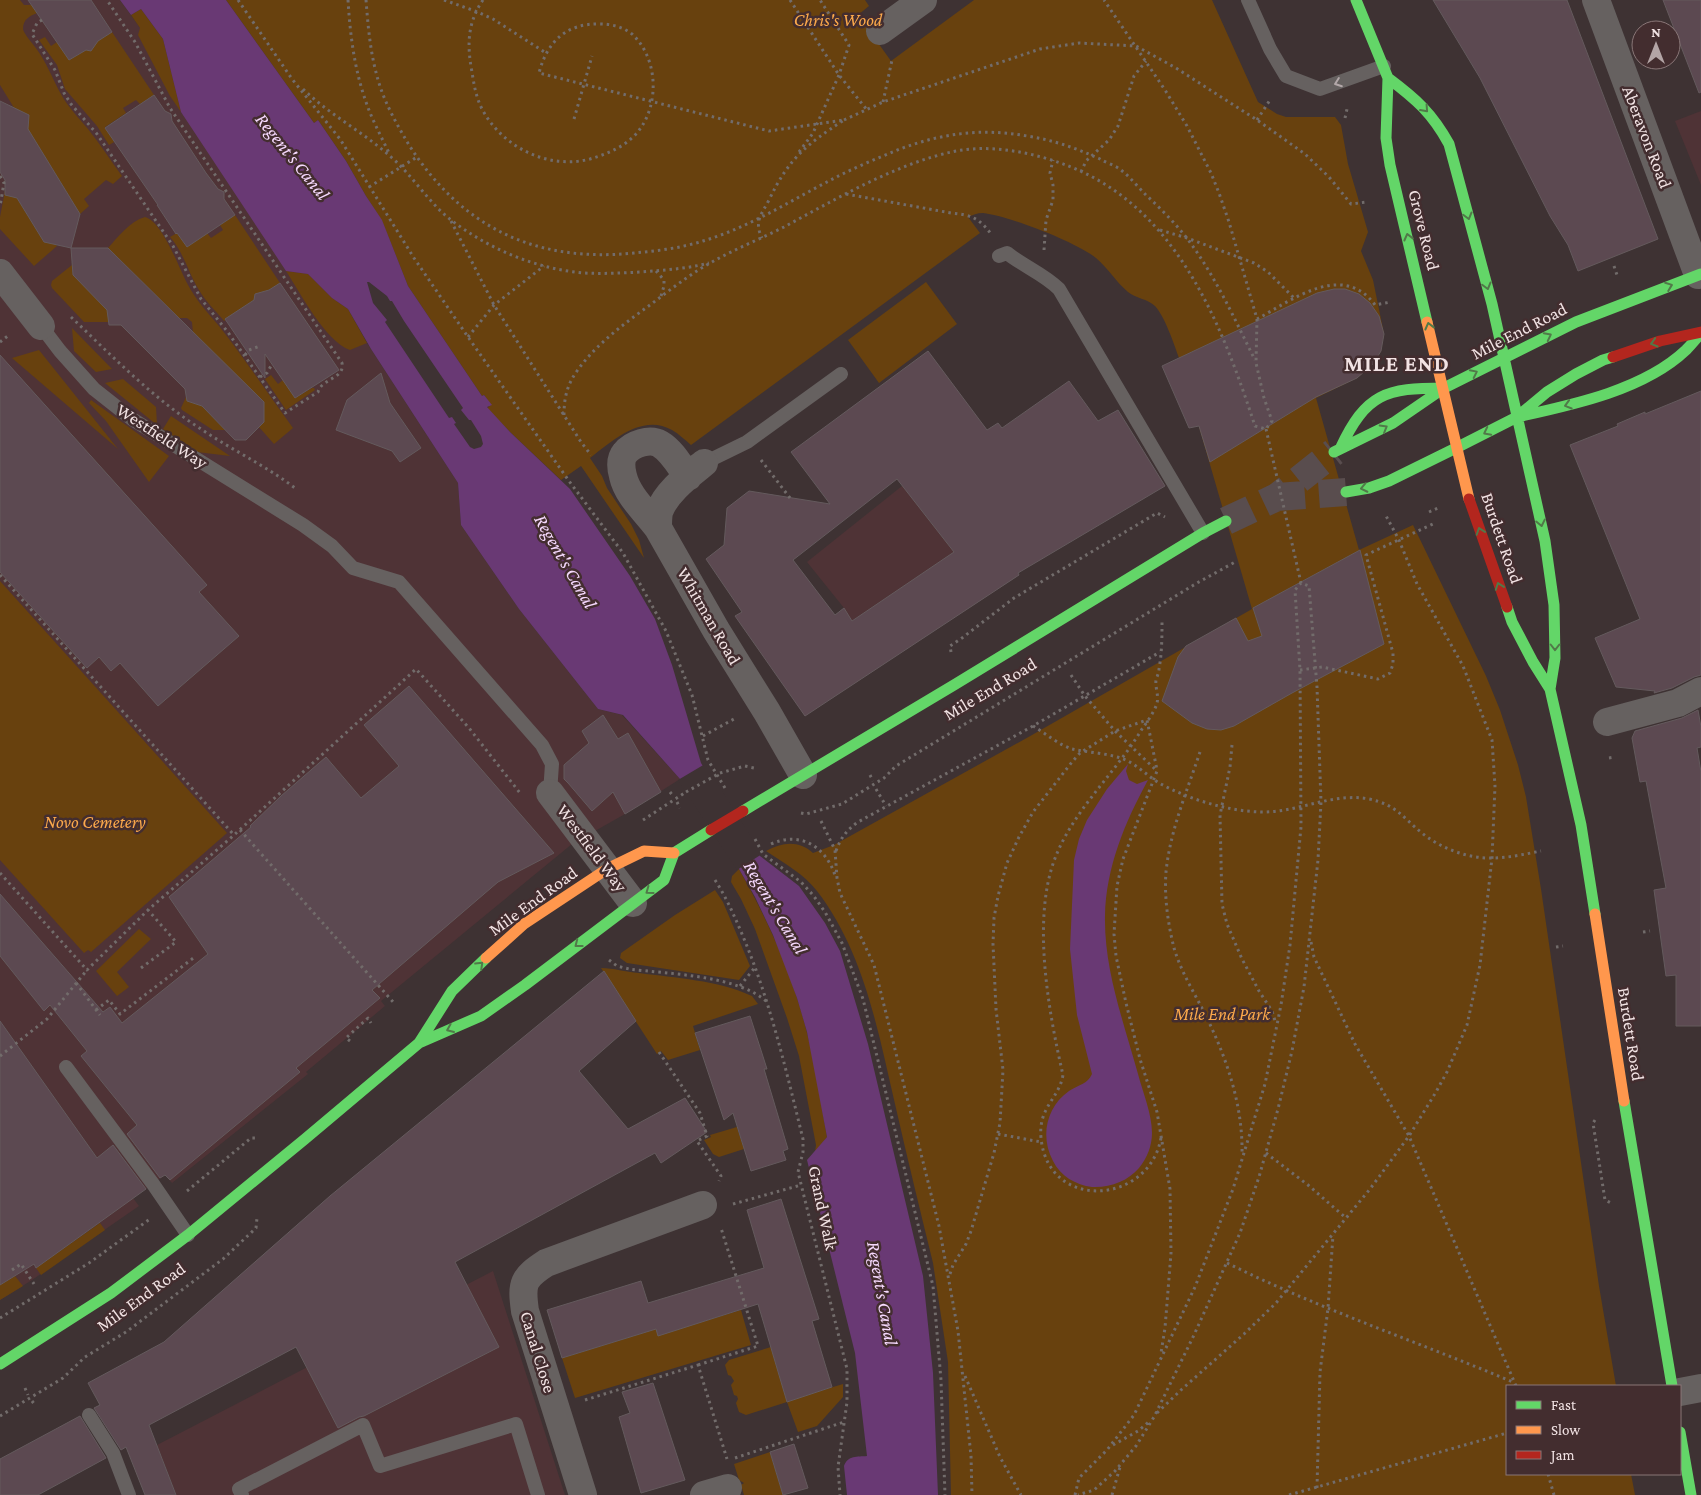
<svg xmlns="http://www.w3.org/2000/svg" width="1701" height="1495" viewBox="0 0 1701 1495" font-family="'Crimson Pro',serif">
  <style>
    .built { fill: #4f3336 }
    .green { fill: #68410e }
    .water { fill: #693974; fill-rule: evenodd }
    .pier { fill: #3e3233 }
    .building { fill: #5c4951; stroke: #645a5d; fill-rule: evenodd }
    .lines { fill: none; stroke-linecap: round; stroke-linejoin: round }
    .highway-tunnel { stroke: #594d4e; stroke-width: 28; stroke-dasharray: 28 14; stroke-linecap: butt }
    .path { stroke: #726c6b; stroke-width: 3; stroke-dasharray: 2.5 4; stroke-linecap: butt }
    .lane { stroke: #666160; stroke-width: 14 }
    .street { stroke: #666160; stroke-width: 28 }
    .fast { stroke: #63d668; stroke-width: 11 }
    .slow { stroke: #ff974d; stroke-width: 11 }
    .jam { stroke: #b3261e; stroke-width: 11 }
    .path-bridge { stroke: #726c6b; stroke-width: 3; stroke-dasharray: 2.5 4; stroke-linecap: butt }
    .jam-bridge { stroke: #b3261e; stroke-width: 11 }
    .oneway { stroke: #b3a8a9 }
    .oneway2 { stroke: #517949 }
    .labels { text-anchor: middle; stroke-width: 5; stroke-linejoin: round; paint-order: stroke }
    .park-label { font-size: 18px; font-style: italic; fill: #fca94b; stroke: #432d2f }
    .street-label { font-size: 18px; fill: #f2e3e4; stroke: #432d2f }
    .water-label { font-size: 19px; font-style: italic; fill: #f5d8fd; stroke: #432d2f }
    .district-label { font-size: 22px; font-weight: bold; letter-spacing: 1px; fill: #f2e3e4; stroke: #432d2f }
  </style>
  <rect width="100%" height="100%" fill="#3e3233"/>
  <path class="built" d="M0,0H120L367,343L458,483L461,525L519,609L598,709L622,715L680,779L625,814L572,844L381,1001L385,1006L306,1072L308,1074L172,1183L165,1175L133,1198L139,1206L32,1280L0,1300Z
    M1701,111V185L1675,121Z
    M939,461L1019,575L805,716L759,649L835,615L844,608L807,562L902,486Z
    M493,1271L565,1495H176L157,1445Z"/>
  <path class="green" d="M0,0H20L24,5H32L37,13C30,16 23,19 23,29C24,35 37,48 40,54C49,68 54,82 62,96C69,108 79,118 88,129C100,144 111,161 122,176L113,184L106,180L84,199L89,206L80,214L27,128L29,121L28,117L16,111L0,85Z
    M226,0H865L869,6L858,15L891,61L974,0H1212L1258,102L1277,114L1286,117H1335L1341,125L1348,164L1368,232L1361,251L1373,280L1384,334L1381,351L1373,364L1357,378L1316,398L1359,550L1413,525L1486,676L1500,710L1518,765L1526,797L1541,889L1599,1286L1616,1386H1507V1474H1631L1635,1495H951L948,1362L933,1263C920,1210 907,1157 895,1104C878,1031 864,952 817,891C804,874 784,863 766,851C782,842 799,840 813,853L834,845L1032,735L1252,609L1179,358C1174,344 1165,317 1155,306C1148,299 1135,298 1128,292C1116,282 1108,268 1096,258C1076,242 1009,216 983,213C977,213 973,215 968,217L980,233L691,445C685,440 679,434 672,430C642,413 612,441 590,458L602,476L607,488L631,524L639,540L644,558L581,466L561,480L510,432L487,408L491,405L484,395L482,396L408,286L382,221L366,196L346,161L318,120L314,123Z
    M141,9L163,39L181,112L170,96L138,35L140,28L131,15Z
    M112,32L154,95L140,104L136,100L123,108L126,113L105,127L114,142L109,145L97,126L65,89L57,65L39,40L45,37L51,46L57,42L69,60L86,50L93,49L95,43Z
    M5,191L15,195L44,242L55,244L57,246L34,266L0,229V217Z
    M235,215L280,283L264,293H257L254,296V300L224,321C216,311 205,301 199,290C188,272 184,253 170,237L177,233L187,247L207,233L211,238L223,230L220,225Z
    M145,217C162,221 179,268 187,283C196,300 207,312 219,326C245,359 268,394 293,428L274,444L259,427L193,333L192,322L187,318H179L108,248C118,237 130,221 145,217Z
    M72,265L73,275L111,313L109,322H84L52,288L51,285L52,281Z
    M286,271L308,274L332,298L348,309L367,343L350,350C325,341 301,294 286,271Z
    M926,282L957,324L879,383L848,340Z
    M72,328L112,369L96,372L74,351Z
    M39,350L118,449L12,358Z
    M271,375L278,384L283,380L295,398L312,388H314L315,390L286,410L265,379Z
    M123,379L156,407L157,425L105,383Z
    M186,397L189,402L192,403L197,401L225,430H213L182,410L181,408Z
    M91,400L169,456L149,482L106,421L89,403Z
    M171,416L230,456L197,452L163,429Z
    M0,581L227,833L91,952L88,950L84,953L0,860Z
    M739,869C762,910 783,953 797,998C812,1043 819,1091 827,1137L815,1152L816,1145L799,1056L787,1018L755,929L741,899L731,882L732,876Z
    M715,890L723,902L750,966L739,980L627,963L620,958L621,953L675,915Z
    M139,929L151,939L117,972L129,987L117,996L96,971Z
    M601,968C614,968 625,972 639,973C676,978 717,980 752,996L758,1004L693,1026L700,1050L668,1060L661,1051L657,1054Z
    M737,1127L744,1149L719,1157L713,1154L704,1140L711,1137L710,1135Z
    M100,1223L105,1230L41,1275L36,1268Z
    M15,1276L23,1286L0,1300V1285Z
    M741,1310L751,1345L575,1398L562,1358L656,1329L658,1335Z
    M771,1347L787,1401L843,1384V1397L817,1426L798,1432L787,1402L746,1415L739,1412L736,1403L738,1399L737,1396L734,1395L731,1385L734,1381L731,1376L728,1375L725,1365L729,1360Z
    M770,1452L783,1495H744L741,1485L744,1483L739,1480L734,1464Z"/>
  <path class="water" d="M120,0H226L314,123L318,120L346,161L366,196L382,220L408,286L482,396L484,395L492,405L487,407L510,432L570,489L630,576L655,619L672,665L701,763L760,856L799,886L825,923L840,951L868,1044L923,1276L933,1373L938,1495H847L844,1466C848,1455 857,1457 867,1456L855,1353L807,1160L827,1137L807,1032L797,998L773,935L755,897L739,869L680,779L623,715L598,709L519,609L461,525L458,483L371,349L348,309L332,298L308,274L286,271L181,112L163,39L141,9L131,15ZM367,282H369L387,296L390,301H392L404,321L463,408L461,410L469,420H471L481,436L483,444L481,447L474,449L470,447L454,424L456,423L452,417L449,418L385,322L387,320L373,303Z
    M1128,764L1126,771L1129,780L1137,784L1148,780C1125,822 1106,867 1105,916C1104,970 1124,1023 1138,1074C1143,1093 1152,1114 1152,1133C1152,1146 1147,1158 1139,1168C1128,1181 1110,1188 1092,1187C1076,1185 1060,1176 1053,1161C1040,1137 1046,1107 1069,1091C1078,1085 1088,1084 1092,1074L1077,1015L1070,949L1074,860L1079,839L1087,820L1107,789Z"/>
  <path class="pier" d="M705,764L762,854L737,870L678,780Z"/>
  <path class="building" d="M28,0H91L112,32L98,41L91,51L86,50L69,60Z
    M1433,0H1567L1658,239L1578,271L1568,245L1550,216L1480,78Z
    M1663,0H1701V92L1699,93Z
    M154,95L165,111L171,114L172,121L206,173L218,189L224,192V199L235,215L187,247L177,233L176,234L157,205H158L105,128Z
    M0,101L29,115L28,129L80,214L71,248H108L264,402V422L246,440H235L202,406L187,401L185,389L121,325H109L107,310L73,275L71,248L44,242L17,198L5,195V180L0,172Z
    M280,283L339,370L295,398L265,354V378L225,319L254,300L255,294L269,290Z
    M1334,289H1345L1359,294L1370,303L1379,316L1384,334L1381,351L1373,364L1357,378L1316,397L1210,462L1199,426L1189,428L1162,366L1317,293Z
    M928,351L987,430L998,423L1002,428L1069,381L1098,421L1118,410L1165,486L1018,573L1019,575L805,716L735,616L742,612L706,559L724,545L727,508L749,491L830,504L791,452ZM897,479L954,552L852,621L844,608L835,615L793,560Z
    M0,355L207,585L199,592L239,636L158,706L120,663L111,671L99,657L87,668L0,572Z
    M381,373L390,403L421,448L400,462L392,451L336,430L347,400Z
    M1701,391V675L1694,677L1672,688L1654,693L1655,691L1616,687L1595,638L1640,619L1570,445L1618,426L1617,424L1645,412V414Z
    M1360,550L1384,644L1292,693L1234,726L1221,730L1207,729L1192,723L1162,701L1178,657L1186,646L1236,618L1248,641L1262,636L1253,608Z
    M409,686L554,853L498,882L372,990L380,998L296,1068L300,1072L170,1180L165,1175L160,1178L127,1134L137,1125L81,1056L87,1051L50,1005L44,1011L0,956V894L103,1012L110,1007L122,1023L208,954L169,897L251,827L250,826L281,796L326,757L361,798L399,766L364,725Z
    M1698,710L1701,727V747L1697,748L1701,772V1026H1676V975L1666,976L1654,890L1666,888L1646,781L1640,782L1632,738L1635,731L1682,718Z
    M603,715L618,739L628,733L661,792L625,814L613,792L592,811L568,783L564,779V765L589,743L582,731Z
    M604,971L636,1021L579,1071L628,1129L685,1098L707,1132L661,1163L655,1153L455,1262L499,1347L364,1416L359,1417L338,1428L296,1347L149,1425L176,1495H145L126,1447L121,1450L94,1408L100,1405L88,1383L164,1342L330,1196Z
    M750,1016L767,1069H764L788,1149L783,1151L786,1160L751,1171L733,1113L724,1120L695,1033Z
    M0,1021L97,1158L113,1145L146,1189L36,1268L34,1264L0,1285Z
    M781,1199L819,1319L812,1321L832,1387L787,1402L758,1304L658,1336L656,1329L562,1358L547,1310L641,1281L648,1303L764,1268L747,1210Z
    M653,1383L685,1480L641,1493L619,1417L630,1413L622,1392Z
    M80,1416L106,1458L38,1495H0V1459Z
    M794,1444L808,1488L783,1495L770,1452Z"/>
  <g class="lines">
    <path class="highway-tunnel" d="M1277,497L1346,492
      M1226,521L1277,497L1334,452"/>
    <path class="path" d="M238,0L292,79L340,139L414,258L468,337L569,481L623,553L666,631L692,695L708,760L725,788
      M348,0C350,33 354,67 365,99C371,118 381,136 390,155
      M366,0C368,25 370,51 377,76C383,100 396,123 409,145C462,228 536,263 634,253C657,251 681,248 703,241C747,228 785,204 825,183C849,170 875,159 900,149C943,133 982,128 1027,136C1053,140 1076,148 1100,159C1106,163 1115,165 1121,170C1130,177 1138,187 1146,195C1160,208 1174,222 1186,237C1215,275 1234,318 1255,360
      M444,0L475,11L493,19L546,53
      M483,0C467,23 467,46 472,72C474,85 476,97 482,109C502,147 548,170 590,159C607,154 624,147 636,134C660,107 659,59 632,34C623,27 612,24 600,24C566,23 547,42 539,73L769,131L844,120C806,145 789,158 769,200C761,215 754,222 762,238
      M790,0L839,75L867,110
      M42,20L37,23L32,34L55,70L64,93L71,104L97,134L173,246L201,299L227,331L285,413L318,392C322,378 345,379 342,363L170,108L135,42L107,0
      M303,89C330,115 363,132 391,157C413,176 428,202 451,220C489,249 536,269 584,273C603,274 622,273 641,272C664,270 686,269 709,263
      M883,102L892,60
      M1345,118L1347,109
      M574,119L592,56
      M844,120L883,102L1040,49L1079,43L1136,46L1176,68L1257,120L1305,154L1329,177L1351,204L1367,202
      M1257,120L1270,100
      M799,152L813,133L839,75L849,45L820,0
      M1081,172L1086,161L1109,140L1118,126L1134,76L1146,61
      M0,176L4,183L0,206
      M369,187L417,157
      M846,194L951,213C972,215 979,218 992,235
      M451,221L494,305L581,442L591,455
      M1160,230L1187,238L1254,263L1268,272L1295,299
      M1044,250L1046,220L1053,200V185L1050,173L1053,160
      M1614,266L1617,275
      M656,271L664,280V286L661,296
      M71,317C113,357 155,400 204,431C234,451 266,466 295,488
      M1257,319C1292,300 1343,261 1375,305L1391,302
      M468,337L494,305L544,266
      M0,342L9,335
      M245,355L249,350L260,346
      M260,377L267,373L272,364
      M564,415C564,398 567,385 577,371C596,344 624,324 650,305C670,290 690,274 712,262C735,249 760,239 784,227C836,199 897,163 956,151C993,144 1036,153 1071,167C1178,210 1222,325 1255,426L1266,429L1272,421L1264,398L1256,363L1257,319L1229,222L1219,193L1211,173L1187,126L1165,90L1104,0
      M761,460L790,498
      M1429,512L1438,508
      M0,575L234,835
      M951,652L950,646L962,638L1014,598L1157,513L1165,517
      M1300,670L1322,667L1378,679L1390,673L1393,664V653L1366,555L1435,523
      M1071,675L1085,696L1115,731L1157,771L1123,859L1117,886L1114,934L1116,956L1126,1003L1140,1059L1157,1112L1170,1189L1171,1253L1165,1328L1161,1353
      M1033,726C1045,733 1059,745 1072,749C1090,753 1111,753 1128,761C1139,767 1148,776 1159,783C1188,799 1227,811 1260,812C1298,813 1332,792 1369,799C1397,805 1402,817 1422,833C1440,848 1469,859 1492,858C1509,858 1525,854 1541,851
      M703,736L734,719
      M1232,745L1230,767L1220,815L1222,904L1227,924L1242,959L1259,991L1272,1011L1276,1024
      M1200,752C1187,791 1170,831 1166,872C1164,896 1168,924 1174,948C1181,972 1195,994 1206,1016C1227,1059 1243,1106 1242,1154
      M1609,758L1615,757
      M720,773L745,766L754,768
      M870,775L873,781
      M876,789L886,806
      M670,792L673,796
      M677,802L680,808
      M801,813L806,814L842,804L884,778L896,766L1197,583L1237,561
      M643,820L686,792
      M821,821L835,850L837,878L840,893L874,965L939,1226L958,1331L971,1456L972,1495
      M240,830L394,1003
      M755,839L763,854L801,882L813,895L825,912L842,943L863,999L933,1286L941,1380L945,1495
      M771,844C800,831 825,846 835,875
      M836,851C841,837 847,830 858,822L1033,726L1160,652
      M0,873L87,970L148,910L234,835L416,669L469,728L520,793
      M715,880C726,897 734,915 742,934C770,1000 786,1070 803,1139V1152L798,1172L847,1369V1402L838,1467L840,1495
      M1643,932L1650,931
      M1311,942L1314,957L1355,1044L1409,1136L1516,1386
      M1556,947L1563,946
      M609,960L617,966L629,969C667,974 738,975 767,1002
      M141,968L176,942L148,910
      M76,983L100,1015
      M740,986L756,966
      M96,1010L109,1000L120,1014L196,956
      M350,1041L346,1038L368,1018L371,1023
      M659,1052L700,1113L707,1136L697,1141L721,1176L719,1181
      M0,1056L47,1019L87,970
      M1595,1120L1593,1123L1605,1200L1611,1203
      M998,1134L1041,1142
      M1161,1138C1149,1205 1048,1212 1041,1138C1038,1107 1059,1099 1063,1075C1049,1014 1032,922 1054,861C1072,811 1115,774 1142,729C1147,722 1155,711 1157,703C1159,696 1155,687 1156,680C1157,676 1159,673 1159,669C1162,653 1162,636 1162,620
      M1266,1153L1308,1185L1346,1218
      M187,1191L251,1138H257
      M733,1204L801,1185
      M1227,1263C1320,1309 1418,1342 1513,1382
      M12,1270L21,1264L34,1284
      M950,1274L953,1265L966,1244L971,1231L994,1153L1000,1123L1003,1070L996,1009L993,944L994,918L998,896L1007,863L1019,837L1033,812L1072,762L1080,753L1115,731L1147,720L1157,770
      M0,1318L89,1263L150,1219
      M698,1365L758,1346L721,1228
      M965,1376L1000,1457L1021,1495
      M25,1388L28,1395
      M585,1400L698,1365L727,1459
      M32,1401L35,1405
      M1157,1413L1181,1390L1244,1334L1276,1303L1370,1189L1409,1136L1436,1092L1447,1072L1467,1025L1480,965L1492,858L1495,786L1492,740L1463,666L1417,584L1399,540L1385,514
      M0,1416L63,1378L85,1357L126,1332L223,1259L256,1228L257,1218
      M1113,1445L1138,1431L1150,1421
      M735,1458L844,1422
      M1548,1474L1554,1495
      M1317,1488L1320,1372L1328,1308L1333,1235
      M1075,1495L1079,1478L1107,1450L1134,1415L1195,1287L1233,1189L1265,1084L1281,1005L1290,945L1301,827L1300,670L1295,590L1301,583L1309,586L1317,687L1321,802L1318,860L1304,987L1292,1051L1278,1109L1259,1177L1240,1233L1194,1335L1154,1417L1136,1446L1115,1471L1094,1490L1078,1495
      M1112,1495L1120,1467
      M1289,1495L1507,1433"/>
    <path class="lane" d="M1248,0L1270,49L1286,76L1320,89L1384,66
      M999,256L1007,253C1023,266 1044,274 1059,289L1203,533
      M41,326L60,351L94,389L132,419L303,525L332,546L353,568L399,582L542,745L552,764L550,793
      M704,463L747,442L841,374
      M66,1067L153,1184L188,1235
      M89,1415L113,1453L129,1495
      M242,1495L239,1489L363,1425L380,1466L516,1424L538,1495"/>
    <path class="street" d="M1596,0L1698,275
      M880,31L923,0
      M0,273L41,326
      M704,463C688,476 666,492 659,512C658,517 658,522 658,528L716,630L767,712L803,775
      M658,528C646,512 627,495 623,476C621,469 620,459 625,453C632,444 650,438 660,444C672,451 680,466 688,477
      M1607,722L1678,703L1701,691
      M550,793L633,903
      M1680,1392L1701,1388
      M583,1495L525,1311C521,1283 523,1278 546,1263L703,1205
      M704,1495L728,1488"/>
    <path class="fast" d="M1356,0L1388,78L1386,138L1390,165L1427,322
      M1388,78C1416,99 1432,113 1449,144L1492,304L1545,541L1554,605L1555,658L1550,689
      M1517,417C1572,405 1644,390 1686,350C1691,345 1696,339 1701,333
      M1340,449C1366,393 1386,388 1444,388
      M1334,452L1393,423L1444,388L1576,322L1701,274
      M1346,492L1369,488L1389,481L1456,448L1517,417L1547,392L1576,374L1603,360L1613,357
      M1507,607L1512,622L1533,662L1550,689L1581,825L1595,914
      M743,811L954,685L1203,533L1226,521
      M419,1043L481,1016L525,985L664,880L674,853L711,830
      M1624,1101L1672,1386
      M0,1364L111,1293L188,1235L305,1139L419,1043L452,991L486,958
      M1680,1432L1691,1495"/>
    <path class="slow" d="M1427,322L1469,499
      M1595,914L1624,1101
      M486,958L524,924L607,869L644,851L674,853"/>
    <path class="jam" d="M1613,357L1660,341L1701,332
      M1469,499L1507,607"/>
    <path class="path-bridge" d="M1266,429L1301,583
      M686,792L720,773"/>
    <path class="jam-bridge" d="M711,830L743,811"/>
  </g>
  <defs><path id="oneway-chevron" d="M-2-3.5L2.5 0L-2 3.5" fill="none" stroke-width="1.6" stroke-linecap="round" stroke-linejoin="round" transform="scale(1.25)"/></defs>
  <use class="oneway" href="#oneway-chevron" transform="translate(1338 83) rotate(160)"/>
  <g class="oneway2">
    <use href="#oneway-chevron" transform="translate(1425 109) rotate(48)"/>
    <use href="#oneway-chevron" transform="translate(1468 216) rotate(75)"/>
    <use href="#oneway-chevron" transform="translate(1408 237) rotate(-104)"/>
    <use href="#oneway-chevron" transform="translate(1487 286) rotate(75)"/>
    <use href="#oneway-chevron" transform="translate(1669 286) rotate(-21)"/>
    <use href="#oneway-chevron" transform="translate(1429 326) rotate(-104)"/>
    <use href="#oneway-chevron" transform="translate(1548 336) rotate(-27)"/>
    <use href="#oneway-chevron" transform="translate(1654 343) rotate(164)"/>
    <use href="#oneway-chevron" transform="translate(1474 373) rotate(-26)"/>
    <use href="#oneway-chevron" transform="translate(1568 405) rotate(163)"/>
    <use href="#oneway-chevron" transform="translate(1384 428) rotate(-30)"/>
    <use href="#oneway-chevron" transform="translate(1487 432) rotate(153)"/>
    <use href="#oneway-chevron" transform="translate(1364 488) rotate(168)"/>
    <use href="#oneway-chevron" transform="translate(1541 523) rotate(78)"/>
    <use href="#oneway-chevron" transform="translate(1480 531) rotate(-109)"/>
    <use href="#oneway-chevron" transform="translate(1499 586) rotate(-110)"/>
    <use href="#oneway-chevron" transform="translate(1555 647) rotate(90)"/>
    <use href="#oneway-chevron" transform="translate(649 891) rotate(144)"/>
    <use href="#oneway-chevron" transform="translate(578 944) rotate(142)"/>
    <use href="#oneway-chevron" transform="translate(480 965) rotate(-44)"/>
    <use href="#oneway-chevron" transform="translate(450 1029) rotate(157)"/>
  </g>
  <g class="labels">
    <g class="park-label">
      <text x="838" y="26">Chris's Wood</text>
      <text x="95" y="828">Novo Cemetery</text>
      <text x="1222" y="1020">Mile End Park</text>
    </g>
    <g class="street-label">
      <text transform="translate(1647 137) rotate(69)" y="6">Aberavon Road</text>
      <text transform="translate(1424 230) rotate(76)" y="6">Grove Road</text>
      <text transform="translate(1519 331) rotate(-27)" y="6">Mile End Road</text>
      <text transform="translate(162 436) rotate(33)" y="6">Westfield Way</text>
      <text transform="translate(1502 538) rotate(71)" y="6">Burdett Road</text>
      <text transform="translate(709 616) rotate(60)" y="6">Whitman Road</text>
      <text transform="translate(990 689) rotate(-31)" y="6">Mile End Road</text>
      <text transform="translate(592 848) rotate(53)" y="6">Westfield Way</text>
      <text transform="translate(533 901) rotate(-36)" y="6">Mile End Road</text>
      <text transform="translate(1631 1034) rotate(81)" y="6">Burdett Road</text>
      <text transform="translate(823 1208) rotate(78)" y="6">Grand Walk</text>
      <text transform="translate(141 1297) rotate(-36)" y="6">Mile End Road</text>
      <text transform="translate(538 1352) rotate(73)" y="6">Canal Close</text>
    </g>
    <g class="water-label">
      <text transform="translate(293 156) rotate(51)" y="7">Regent's Canal</text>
      <text transform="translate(566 561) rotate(60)" y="7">Regent's Canal</text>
      <text transform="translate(776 907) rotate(59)" y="7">Regent's Canal</text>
      <text transform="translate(883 1293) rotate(80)" y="7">Regent's Canal</text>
    </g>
    <g class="district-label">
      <text x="1397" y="371">MILE END</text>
    </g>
  </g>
  <rect x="1506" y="1385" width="175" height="90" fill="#432d2f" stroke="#897677"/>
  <rect x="1516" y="1401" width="25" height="8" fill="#63d668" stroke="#897677"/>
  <text x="1551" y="1410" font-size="15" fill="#f2e3e4">Fast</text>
  <rect x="1516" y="1426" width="25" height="8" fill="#ff974d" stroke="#897677"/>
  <text x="1551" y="1435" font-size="15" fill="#f2e3e4">Slow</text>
  <rect x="1516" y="1451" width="25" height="8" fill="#b3261e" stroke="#897677"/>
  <text x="1551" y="1460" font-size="15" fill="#f2e3e4">Jam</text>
  <g transform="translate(1656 45)"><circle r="24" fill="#432d2f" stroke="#897677"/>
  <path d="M0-4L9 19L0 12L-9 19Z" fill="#b3a5a6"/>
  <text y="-8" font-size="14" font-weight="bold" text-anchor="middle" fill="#f2e3e4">N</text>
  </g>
</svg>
